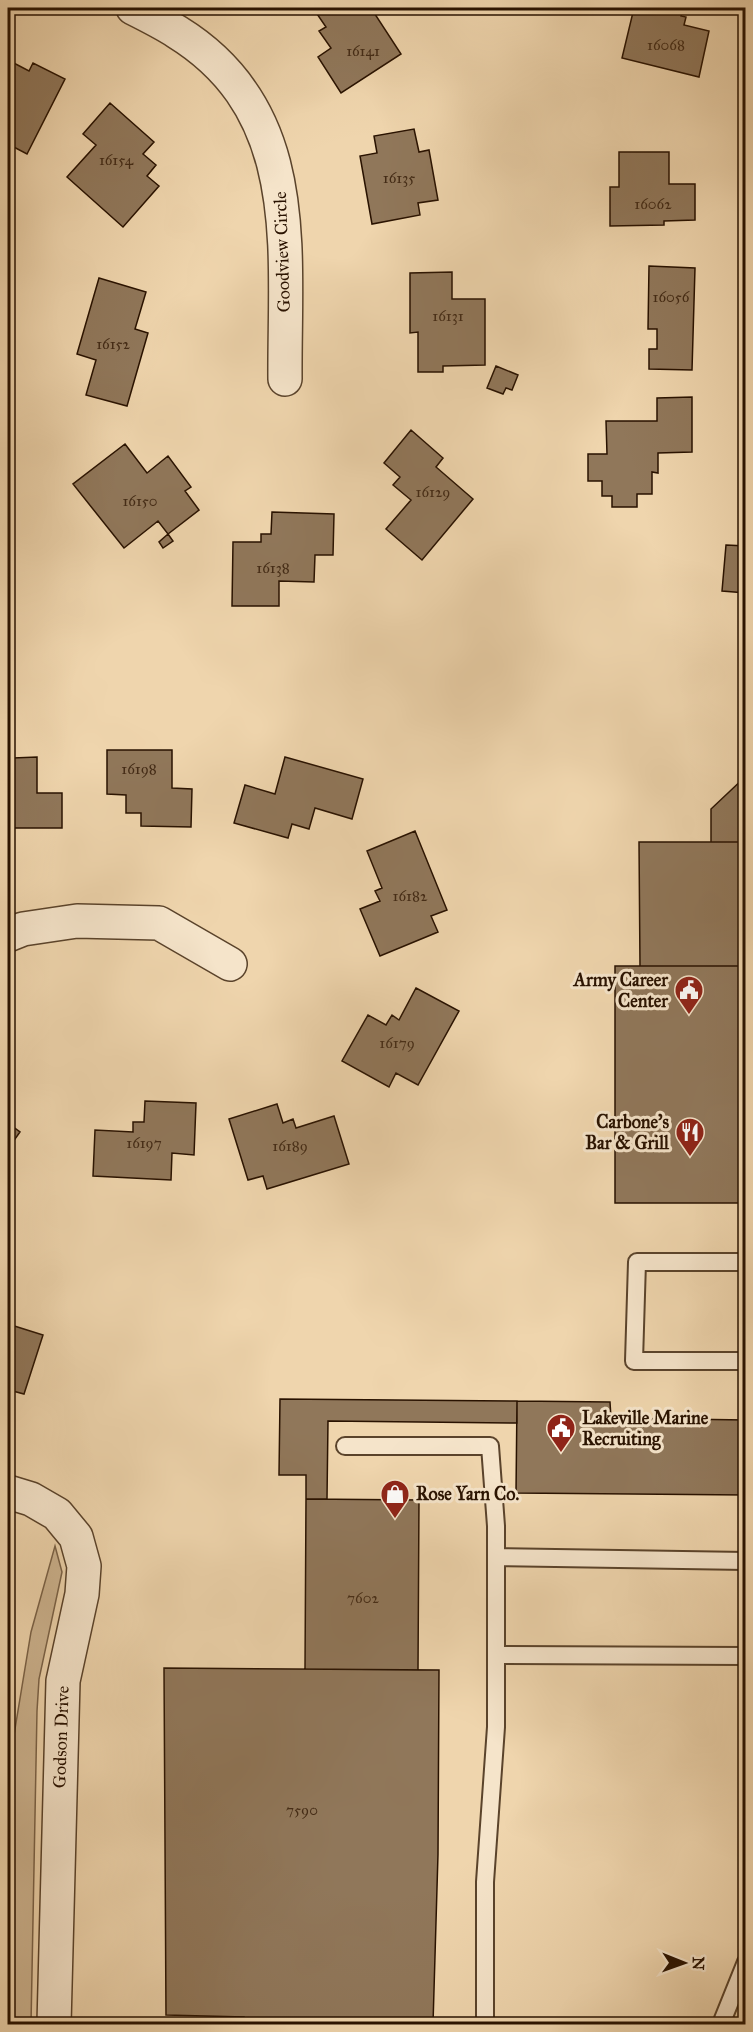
<svg xmlns="http://www.w3.org/2000/svg" width="753" height="2032" viewBox="0 0 753 2032" font-family="'IM FELL Great Primer',serif">
  <style>
    .green { fill: #cdb490; stroke: #7b6348; stroke-width: 1.5 }
    .building { fill: #90775a; stroke: #291200; stroke-width: 1.5 }
    .lines { fill: none; stroke-linecap: round; stroke-linejoin: round }
    .lane-casing { stroke: #5a432b; stroke-width: 20 }
    .street-casing { stroke: #5a432b; stroke-width: 36 }
    .lane { stroke: #f5e4ca; stroke-width: 16 }
    .street { stroke: #f5e4ca; stroke-width: 33 }
    .labels { text-anchor: middle; stroke-width: 6; stroke-linejoin: round; paint-order: stroke }
    .number-label { font-size: 15px; fill: #432b16 }
    .street-label { font-size: 18px; fill: #291200; stroke: #f5e4ca }
    .poi-label { font-size: 18px; font-weight: bold; fill: #291200; stroke: #f5e4ca; text-anchor: end }
  </style>
  <rect width="100%" height="100%" fill="#efd5ad"/>
  <filter id="stains"><feTurbulence type="fractalNoise" baseFrequency=".00333" numOctaves="4"/><feColorMatrix values="0 0 0 0 .2 0 0 0 0 .09 0 0 0 0 .02 0 0 0 .5 -.17"/></filter>
  <radialGradient id="worn" r=".72"><stop offset=".6" stop-color="#630" stop-opacity="0"/><stop offset="1" stop-color="#630" stop-opacity=".3"/></radialGradient>
  <path class="green" d="M55,1546L62,1572L39,1679L37,1711L31,2024H8L12,1747L31,1632Z"/>
  <path class="building" d="M320,8H371L401,54L341,93L318,57L331,48L319,31L326,27L315,11Z
    M634,8H683L681,16L686,17L684,25L709,31L699,77L622,58Z
    M8,60L29,71L33,63L65,79L27,154L8,144Z
    M110,103L154,142L143,154L156,165L147,176L159,186L123,227L67,177L96,145L83,134Z
    M414,129L419,152L429,150L438,200L418,203L420,215L372,224L360,156L377,153L374,136Z
    M619,152H669V184H695V220L664,221V225L610,226V187H619Z
    M649,266L695,268L692,370L649,369V349H657V329H648Z
    M452,272V299H485V365L443,366V372H418V332L410,333V273Z
    M99,278L146,292L135,329L148,333L127,406L86,395L96,360L77,354Z
    M496,366L518,375L512,390L506,388L503,394L487,388Z
    M692,397V452L658,453V473L652,472V494H637V507H612V496H602V481H588V454H607L606,421H657V398Z
    M411,430L443,458L436,467L473,499L422,560L386,529L411,500L393,485L400,477L384,463Z
    M125,444L147,473L168,456L191,487L185,491L199,510L168,534L158,521L124,548L73,484Z
    M272,512L334,514L333,555H315L314,582L279,581V606H232L233,542H261V534H271Z
    M168,534L173,541L163,548L159,542Z
    M726,545L746,546V593L722,591Z
    M8,729H13V758L37,757V793H62V828H9Z
    M107,750H172V788L192,789L191,827L141,826V813H126V795L107,794Z
    M285,757L363,779L352,819L315,808L309,829L292,824L288,838L234,823L245,785L275,794Z
    M746,776V842H711V809Z
    M415,831L447,910L431,916L438,932L380,956L360,909L380,901L375,891L382,888L367,851Z
    M639,842H746V966H640Z
    M615,966H746V1203H615Z
    M416,988L459,1011L418,1085L396,1073L389,1087L342,1061L368,1015L386,1025L392,1015L399,1020Z
    M145,1101L196,1103L194,1155L172,1153L171,1180L93,1176L95,1130L133,1132V1122H144Z
    M277,1104L283,1123L293,1119L296,1128L334,1116L349,1164L267,1189L263,1176L248,1180L229,1119Z
    M8,1123L20,1132L8,1149Z
    M8,1324L43,1335L24,1394L9,1390L8,1394Z
    M280,1399L517,1401V1423L328,1421L327,1499H306V1475H279Z
    M517,1401L610,1402L611,1418L746,1420V1495L516,1493Z
    M306,1499L419,1500L418,1670L305,1669Z
    M164,1668L439,1670L438,1854L433,2024H244V2017L166,2015Z"/>
  <g class="lines">
    <g class="lane-casing">
      <path id="lane" d="M746,1262H637L634,1361H746
        M345,1446H490L496,1526V1727L485,1882V2024
        M497,1557L746,1561
        M497,1655L746,1656
        M721,2024L746,1962"/>
    </g>
    <g class="street-casing">
      <path id="street" d="M133,8C147,15 163,23 177,32C305,111 284,250 285,379
        M8,935L23,929L77,921L159,923L230,964
        M8,1492L31,1499L57,1514L76,1537L84,1566L82,1594L63,1681L54,2024"/>
    </g>
    <use href="#lane" class="lane"/>
    <use href="#street" class="street"/>
  </g>
  <defs>
    <g id="civic-pin" transform="scale(1.5)"><path d="M0 17L-7.5 6A9.5 9.5 0 1 1 7.5 6Z" fill="#8f2418" stroke="#f5e4ca"/><path d="M-.6-6.5H3V-4.5H.6V-3L4-1V1h2V6H-6V1h2V-1L-.6-3ZM-1.2 2.5V6h2.4V2.5Z" fill="#fff"/></g>
    <g id="restaurant-pin" transform="scale(1.5)"><path d="M0 17L-7.5 6A9.5 9.5 0 1 1 7.5 6Z" fill="#8f2418" stroke="#f5e4ca"/><path d="M-5-6h1v4h1v-4h1v4h1v-4h1v5L-1.5 .5V6h-2V.5L-5-1ZM5-6V6H3V1.5H1.5Q1.5-4 5-6Z" fill="#fff"/></g>
    <g id="shop-pin" transform="scale(1.5)"><path d="M0 17L-7.5 6A9.5 9.5 0 1 1 7.5 6Z" fill="#8f2418" stroke="#f5e4ca"/><path d="M-5-2.5h2.3a2.7 3.5 0 0 1 5.4 0H5L5.5 6h-11ZM-1.5-2.5h3a1.5 2.3 0 0 0-3 0Z" fill="#fff"/></g>
  </defs>
  <g fill-rule="evenodd">
    <use href="#civic-pin" x="689" y="990"/>
    <use href="#restaurant-pin" x="690" y="1132"/>
    <use href="#civic-pin" x="561" y="1428"/>
    <use href="#shop-pin" x="395" y="1494"/>
  </g>
  <g class="labels">
    <g class="number-label">
      <text x="666" y="50">16068</text>
      <text x="363" y="56">16141</text>
      <text x="116" y="165">16154</text>
      <text x="399" y="183">16135</text>
      <text x="653" y="209">16062</text>
      <text x="671" y="302">16056</text>
      <text x="448" y="321">16131</text>
      <text x="113" y="349">16152</text>
      <text x="433" y="497">16129</text>
      <text x="140" y="506">16150</text>
      <text x="273" y="573">16138</text>
      <text x="139" y="774">16198</text>
      <text x="410" y="901">16182</text>
      <text x="397" y="1048">16179</text>
      <text x="144" y="1148">16197</text>
      <text x="290" y="1151">16189</text>
      <text x="363" y="1603">7602</text>
      <text x="302" y="1815">7590</text>
    </g>
    <g class="street-label">
      <text transform="translate(282 252) rotate(-92)" y="6">Goodview Circle</text>
      <text transform="translate(61 1737) rotate(-88)" y="6">Godson Drive</text>
    </g>
    <g class="poi-label">
      <text x="668" y="986">Army Career<tspan x="668" dy="21">Center</tspan></text>
      <text x="669" y="1128">Carbone's<tspan x="669" dy="21">Bar &amp; Grill</tspan></text>
      <text x="582" y="1424" text-anchor="start">Lakeville Marine<tspan x="582" dy="21">Recruiting</tspan></text>
      <text x="416" y="1500" text-anchor="start">Rose Yarn Co.</text>
    </g>
  </g>
  <rect width="753" height="2032" fill="none" stroke="#efd5ad" stroke-width="30"/>
  <rect x="9" y="9" width="735" height="2014" fill="none" stroke="#291200" stroke-width="3"/>
  <rect x="15" y="15" width="723" height="2002" fill="none" stroke="#291200" stroke-width="1.5"/>
  <g transform="translate(684 1963) rotate(91)" stroke="#f5e4ca" stroke-width="4.5" paint-order="stroke">
  <path d="M0-4.5L10 22L0 15L-10 22Z" fill="#291200"/>
  <text y="-9" font-size="16" font-weight="bold" text-anchor="middle" fill="#291200">N</text>
  </g>
  <rect width="100%" height="100%" filter="url(#stains)"/>
  <rect width="100%" height="100%" fill="url(#worn)"/>
</svg>
